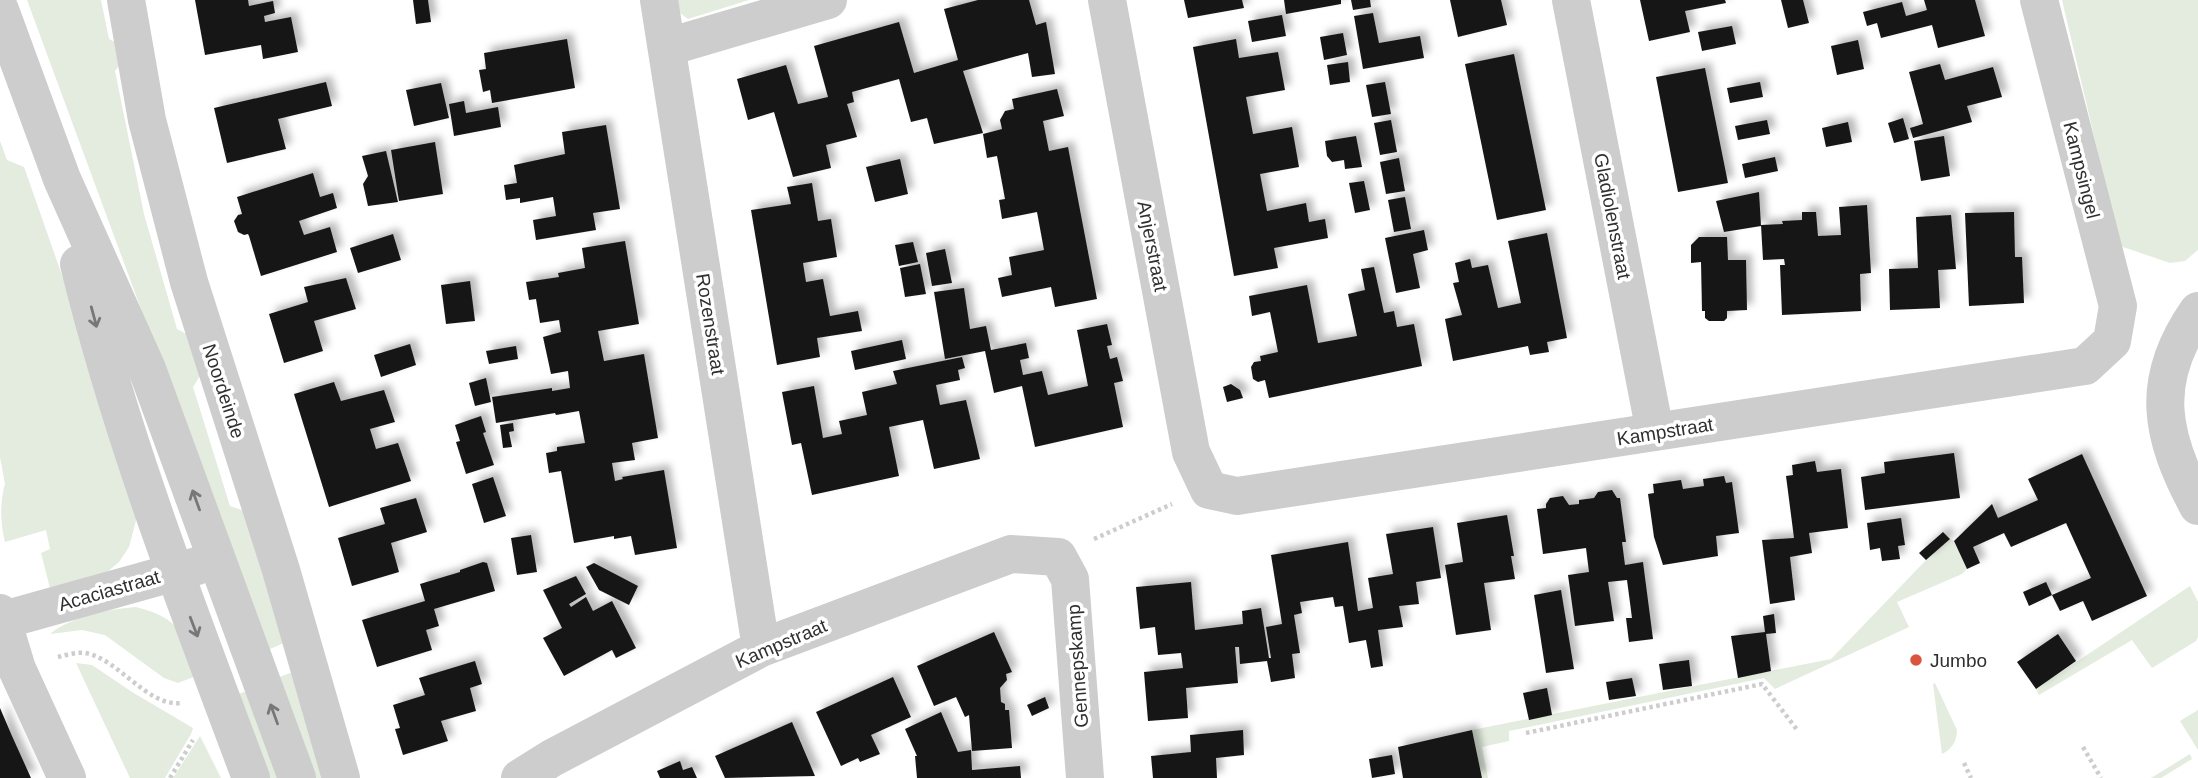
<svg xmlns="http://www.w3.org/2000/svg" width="2198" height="778" viewBox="0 0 2198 778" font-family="Arial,sans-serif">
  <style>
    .green { fill: #e3ecde }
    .building { fill: #171717; filter: url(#shadow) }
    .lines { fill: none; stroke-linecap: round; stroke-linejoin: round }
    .path { stroke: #cdcdcd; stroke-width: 4.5; stroke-dasharray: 3.5 3.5; stroke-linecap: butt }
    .minor { stroke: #cdcdcd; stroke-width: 38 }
    .oneway { stroke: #777 }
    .poi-dot { fill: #da553e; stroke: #fff; stroke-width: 2.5 }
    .labels { text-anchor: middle; stroke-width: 7; stroke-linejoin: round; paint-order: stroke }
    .street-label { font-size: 19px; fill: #303030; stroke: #fff }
    .poi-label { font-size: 19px; fill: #303030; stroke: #fff; text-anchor: start }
  </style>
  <defs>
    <filter id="shadow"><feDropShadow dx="6" dy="-6" stdDeviation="3.5" flood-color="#0004"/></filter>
  </defs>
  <rect width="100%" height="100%" fill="#fff"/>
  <path class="green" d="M27,0H101L109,39L121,45L124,59L115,71L144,214L177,329L194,338L203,371L193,387L230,506L245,511L286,642L263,652L148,328Z
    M666,0H749L688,19L667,3Z
    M2062,0H2198V250L2185,261L2170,263L2120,246Z
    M0,141L7,160L24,167L83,335L138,513L129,547L119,562L106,573L50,588L41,553L50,549L46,530L5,542C0,524 0,500 5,484L0,457Z
    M1950,539L1954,541L1967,569L1962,574L1897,602L1909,627L1775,689L1764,678L1509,731V741L1482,747L1488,778H1482L1472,730L1831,659L1926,560Z
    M2190,586L2198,602V637L2196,641L2152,668L2132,640L2039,695L2036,689Z
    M136,607C181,618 183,635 201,674L178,683L164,678L105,635L82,630L50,634C72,616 109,609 136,607Z
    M76,663L92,665L132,692L193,728L191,734L165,778H130Z
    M290,673L297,676L328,778H311L274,679Z
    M1935,683L1957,730C1957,741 1952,749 1942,754L1933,684Z
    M253,689L285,778H266L235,695Z
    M2198,710V750L2180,721Z
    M200,736L221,778H173Z
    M2190,754L2192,759L2161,778H2151Z"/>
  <path class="building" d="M195,0H248L249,6L273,1L275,13L264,16L265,22L291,17L298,52L263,59L261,45L205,55Z
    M413,0H428L431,22L416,24Z
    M978,0H1029L1036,25L1046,22L1055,74L1032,77L1028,53L963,71L983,133L934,144L927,118L911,122L899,79L852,92L854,102L847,104L857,137L826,145L831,168L793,177L774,112L748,120L737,79L786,65L798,104L828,97L814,46L899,22L914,73L958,60L944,9Z
    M1184,0H1242L1244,8L1188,18Z
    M1284,0H1341V4L1286,14Z
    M1351,0H1370L1371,7L1353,10Z
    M1450,0H1501L1507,25L1458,37Z
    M1640,0H1725L1726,3L1685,11L1690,32L1649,41Z
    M1781,0H1803L1809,23L1788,28Z
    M1924,0H1975L1985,36L1938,48L1932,25L1881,38L1877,23L1867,26L1863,12L1902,2L1906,16L1927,10Z
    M1373,13L1379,43L1420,36L1424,58L1363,69L1354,16Z
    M1282,15L1286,36L1252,42L1248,21Z
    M1732,26L1736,44L1702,51L1698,32Z
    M1343,33L1347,55L1324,60L1320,37Z
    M567,39L575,88L492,103L490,90L483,92L479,70L486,69L484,53Z
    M1236,39L1239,58L1278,52L1285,90L1246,97L1253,134L1292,127L1299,167L1260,174L1267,211L1306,203L1309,222L1325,219L1328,238L1274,248L1278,268L1234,276L1193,47Z
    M1858,40L1864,69L1837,75L1831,46Z
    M1514,54L1546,210L1497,220L1465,64Z
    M1348,62L1350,82L1330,85L1327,65Z
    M1940,64L1945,80L1993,67L2002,97L1967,106L1972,122L1913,138L1910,128L1923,124L1909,72Z
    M1705,68L1728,183L1678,192L1656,77Z
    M326,82L332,106L278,119L286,149L227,163L214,108Z
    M1385,82L1391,114L1372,117L1366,85Z
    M1760,82L1763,97L1730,103L1727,88Z
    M441,83L449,118L414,126L406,90Z
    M1057,89L1064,116L1043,121L1049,151L1068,147L1097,299L1055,307L1051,287L1002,297L998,278L1012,275L1009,257L1044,250L1037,212L1002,219L999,200L1005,199L997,156L987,158L983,134L1002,129L1000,120L1005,111L1014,109L1012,99Z
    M464,101L466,113L498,107L501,127L454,136L449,104Z
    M1903,118L1909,139L1894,143L1888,123Z
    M1391,120L1397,152L1380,155L1374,123Z
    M1767,120L1770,134L1738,140L1735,126Z
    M1848,122L1852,142L1826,147L1822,128Z
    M606,125L620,209L593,213L596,230L536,240L533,220L556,216L553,197L520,203V198L506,200L504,185L517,183L514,165L565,154L562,132Z
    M1356,136L1362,167L1345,169L1344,160L1332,162L1327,156L1325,141Z
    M1944,136L1950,176L1921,181L1914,141Z
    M435,142L443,194L399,201L391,150Z
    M386,151L398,202L368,206L363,184L368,176L362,156Z
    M1775,157L1778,171L1745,178L1742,164Z
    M1399,158L1405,191L1386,194L1380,162Z
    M900,159L908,194L875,202L866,167Z
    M313,173L320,197L333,193L337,208L299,221L304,235L330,227L337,252L261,276L249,236L248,234L244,235L238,232L234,221L238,215L242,214L237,197Z
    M1364,181L1370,210L1355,213L1349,183Z
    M812,183L818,221L831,219L837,257L803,263L806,282L823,279L830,316L858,311L862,331L817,338L820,357L777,365L751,210L791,204L787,187Z
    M1759,192L1761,226L1724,232L1716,201Z
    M1405,197L1411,229L1394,232L1388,200Z
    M1867,205L1871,273L1860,274L1861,311L1782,315L1780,265H1785L1784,259L1763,260L1761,225L1783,224L1782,221L1802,220V212H1816L1818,236L1841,235L1839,207Z
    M2014,212L2015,257H2022L2024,303L1969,306L1965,213Z
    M1951,215L1956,269L1938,270L1940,308L1890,310L1889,269L1918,268L1916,217Z
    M1424,230L1428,250L1413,254L1420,288L1396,293L1385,238Z
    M1547,233L1567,338L1547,342L1549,352L1530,355L1528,346L1453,361L1445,319L1462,315L1453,283L1459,282L1455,263L1470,259L1472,268L1488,265L1498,308L1521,303L1508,241Z
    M393,234L401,260L358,273L350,248Z
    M1699,237H1727L1728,260H1746L1747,310L1727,311V318L1724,321H1709L1705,318V311H1702L1701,262L1691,263V245Z
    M625,241L639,324L598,331L604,361L644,354L658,438L632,443L635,460L612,463L615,481L623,479L622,477L664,470L677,548L635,555L631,536L614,539V536L574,543L561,471L549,473L546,453L557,451V447L585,443L579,411L556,415L555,413L496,423L492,397L552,388V391L570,388L568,371L551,374L543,337L561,332L559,320L540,323L536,299L529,300L526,282L559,277L558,273L585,268L582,248Z
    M913,242L918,262L899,266L895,245Z
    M945,249L952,283L932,286L926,253Z
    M920,264L926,294L905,297L900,268Z
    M1374,267L1384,313L1394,311L1397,327L1414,324L1422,366L1269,398L1265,380L1258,382L1253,379L1251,367L1254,362L1261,361L1260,356L1278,352L1270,312L1252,316L1249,296L1307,285L1318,343L1357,336L1348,294L1365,290L1361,269Z
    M346,278L356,309L314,321L323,351L284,363L269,314L308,302L304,287Z
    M470,281L475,321L446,324L441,285Z
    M964,288L970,329L986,326L991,350L1026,343L1029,358L1020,360L1023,375L1042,371L1048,395L1088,386L1077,330L1107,324L1112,345L1107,346L1110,359L1117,357L1123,381L1114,383L1123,427L1035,447L1022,386L994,393L985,351L945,359L934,292Z
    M902,340L906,359L855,370L851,351Z
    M410,344L416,365L381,377L374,355Z
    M516,346L518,359L489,364L486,351Z
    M962,357L965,368L958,370L960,380L936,385L940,405L966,400L980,459L934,469L923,420L889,427L899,476L812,495L801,443L792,445L782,392L814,386L823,438L842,434L839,421L867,415L862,392L897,384L893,371Z
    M486,378L491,402L475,406L469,383Z
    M334,382L341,401L384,390L395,422L370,429L376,449L398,443L411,481L329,507L294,394Z
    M1231,384L1240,390L1243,398L1227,402L1223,387Z
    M481,416L486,432L483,433L494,465L466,474L456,442L460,441L455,425Z
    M513,423L514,431L509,432L512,447L503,448L500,425Z
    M1954,453L1960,498L1865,510L1861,477L1885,473L1884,462Z
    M2082,454L2147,596L2092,621L2083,601L2060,611L2052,595L2029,606L2023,592L2046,582L2052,595L2091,578L2066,523L2011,547L2004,533L1973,547L1980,563L1967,569L1954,541L1992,504L1998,518L2038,500L2028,479Z
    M1815,461L1817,472L1841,469L1848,528L1809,533L1812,553L1790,557L1795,600L1770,604L1762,540L1794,538L1786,476L1793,475L1792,465Z
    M1724,476L1726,483L1732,482L1739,533L1716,536L1718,556L1663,565L1654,537L1648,494L1654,493L1653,484L1681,480L1683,489L1704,486L1703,479Z
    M493,477L506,516L484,523L472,484Z
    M1612,490L1617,498H1620L1626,542H1622L1625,565L1643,562L1653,639L1629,642L1626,618H1632L1627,580L1608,582L1614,621L1575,626L1568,575L1589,572L1586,548L1543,554L1537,509L1546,508V504L1550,498L1563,496L1569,505L1579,504V500L1594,498L1598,492Z
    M416,498L427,532L391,543L399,572L352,586L338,538L385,524L380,508Z
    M1507,515L1514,556H1511L1515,579L1484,583L1491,630L1456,635L1445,565L1463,562L1457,523Z
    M1901,518L1905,545L1898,546L1900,559L1882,561L1880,548L1870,550L1867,523Z
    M1433,527L1441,578L1416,582L1419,604L1399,606L1403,627L1378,630L1383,666L1371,668L1366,640L1349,643L1343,606L1335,607L1333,597L1300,602L1302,613L1294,615L1300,653L1292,654L1295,678L1271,682L1267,661L1240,664L1239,647H1235L1238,683L1186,688L1188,718L1148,721L1144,672L1183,668L1181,653L1158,655L1155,627L1140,629L1136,587L1191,582L1195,630L1243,624L1242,611L1261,608L1269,658H1271L1266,627L1282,624L1271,555L1348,542L1358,611L1373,608L1368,578L1393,574L1386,534Z
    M1943,532L1950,539L1926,560L1919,553Z
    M531,535L537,572L517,575L511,538Z
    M483,562L487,563L495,591L434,609L439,626L426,630L432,650L377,667L362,620L425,601L420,584L460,572V570Z
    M594,563L638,586L629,605L599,590L586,567Z
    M576,576L586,594L569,604L571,607L586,597L593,611L612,601L636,648L616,658L612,650L564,676L543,638L562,628L543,590Z
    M1561,590L1574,669L1546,673L1534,595Z
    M1774,614L1776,633L1766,634L1771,671L1738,678L1731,636L1765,632L1763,616Z
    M994,632L1012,672L1006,674L1007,680L1000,688L1001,702L1005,704V710H1009L1012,748L972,751L969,715L965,717L956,697L934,706L917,666Z
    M2058,634L2076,661L2036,689L2017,662Z
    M1689,660L1692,686L1663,690L1659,664Z
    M475,661L482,684L470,688L476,711L441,721L448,741L403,755L395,729L400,728L393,705L425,695L419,678Z
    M893,677L911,717L871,735L880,754L860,762L858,758L841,766L816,712Z
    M1632,678L1636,696L1609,700L1606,682Z
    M1547,688L1552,715L1529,720L1523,693Z
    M1045,697L1049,708L1032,716L1027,705Z
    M0,708L12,736L31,778H0Z
    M941,712L958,752L971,750L972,770L1020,766L1021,778H917L915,756H917L905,729Z
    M792,722L815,776L725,778L715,756Z
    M1243,730L1244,755L1216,758L1217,778H1153L1151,756L1191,752L1190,735Z
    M1472,730L1482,778H1403L1398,747Z
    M1392,755L1395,774L1372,778L1369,759Z
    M680,761L683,770L692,767L697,778H660L657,771Z"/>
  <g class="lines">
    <path class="path" d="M1094,539L1172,504
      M58,657C66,655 75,652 85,653C118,658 147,707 181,703
      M1526,733L1762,684L1798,731
      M2083,747L2101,778
      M1964,763L1971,778
      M170,778L193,740"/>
    <path class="minor" d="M126,0L147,120L189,282L281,570L341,778
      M659,0L761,648
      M1107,0L1191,452L1209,490L1237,496L2085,366L2112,341L2118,306L2039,0
      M1571,0L1655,432
      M0,10L62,179L147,369L297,778
      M668,47L828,0
      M79,264C122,440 188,609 251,778
      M2198,311C2149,381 2160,435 2198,506
      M0,613L17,669L67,778
      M0,621L197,566
      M520,778L552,758L761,648L1011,554L1058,557L1070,579L1085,778"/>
  </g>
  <defs><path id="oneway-shaft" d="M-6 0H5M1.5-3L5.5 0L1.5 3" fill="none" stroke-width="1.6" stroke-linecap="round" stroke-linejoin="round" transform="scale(1.75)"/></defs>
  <g class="oneway">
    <use href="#oneway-shaft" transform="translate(94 317) rotate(75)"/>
    <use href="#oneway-shaft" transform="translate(196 500) rotate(-110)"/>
    <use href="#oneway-shaft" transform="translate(194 627) rotate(69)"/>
    <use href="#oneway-shaft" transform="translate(274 714) rotate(-110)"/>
  </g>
  <circle class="poi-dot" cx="1916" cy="660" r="7"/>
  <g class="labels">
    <g class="street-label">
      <text transform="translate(2082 170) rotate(76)" y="7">Kampsingel</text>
      <text transform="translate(1613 216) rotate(79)" y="7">Gladiolenstraat</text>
      <text transform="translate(1153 246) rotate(79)" y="7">Anjerstraat</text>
      <text transform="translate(711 324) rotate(81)" y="7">Rozenstraat</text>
      <text transform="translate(224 391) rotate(72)" y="7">Noordeinde</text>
      <text transform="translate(1665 431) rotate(-9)" y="7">Kampstraat</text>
      <text transform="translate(109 590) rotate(-16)" y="7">Acaciastraat</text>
      <text transform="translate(781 643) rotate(-23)" y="7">Kampstraat</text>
      <text transform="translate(1077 666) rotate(-94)" y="7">Gennepskamp</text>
    </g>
    <g class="poi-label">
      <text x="1930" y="667">Jumbo</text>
    </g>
  </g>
</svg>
